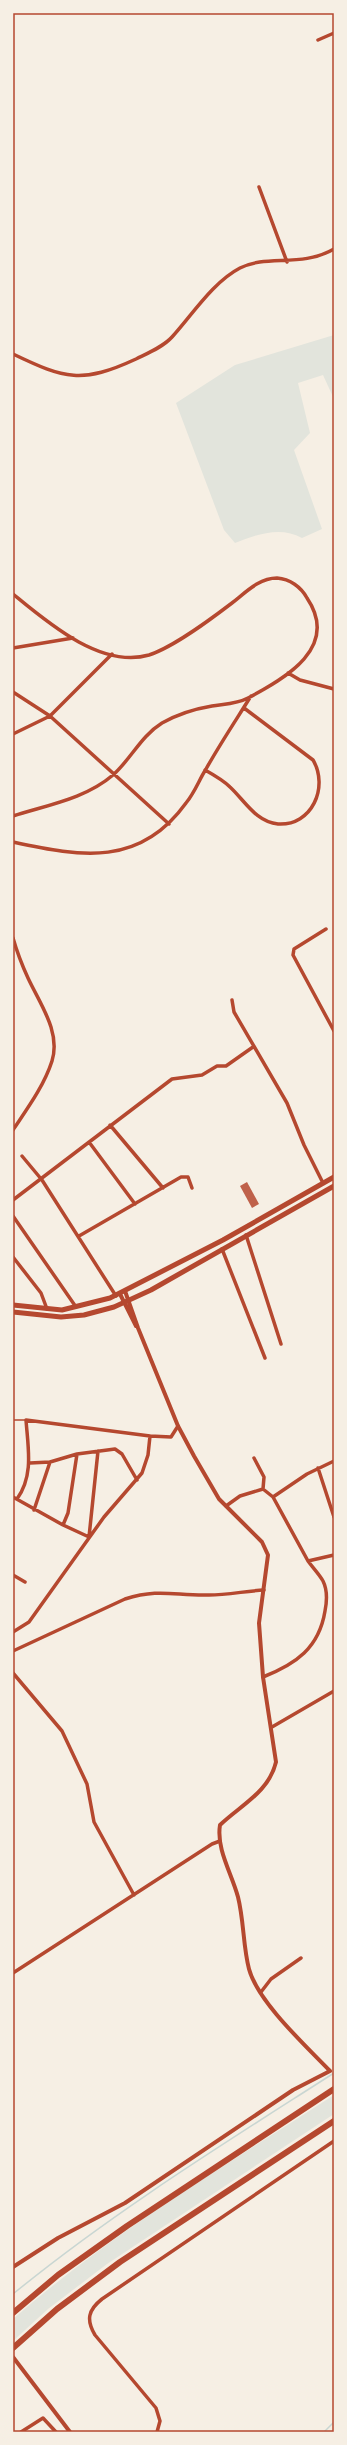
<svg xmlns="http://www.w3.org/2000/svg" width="347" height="2445" viewBox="0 0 347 2445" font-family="'PT Sans',sans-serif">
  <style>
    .green { fill: #e2e4dc }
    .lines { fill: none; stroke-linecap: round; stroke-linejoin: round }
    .stream { stroke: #c9d6d2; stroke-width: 1.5 }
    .building { fill: #bf614a }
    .service { stroke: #b5482f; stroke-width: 1.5 }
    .minor { stroke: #b5482f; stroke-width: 3.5 }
    .tertiary { stroke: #b5482f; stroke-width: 4 }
    .primary { stroke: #b5482f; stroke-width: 5 }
    .motorway { stroke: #b5482f; stroke-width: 6 }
    .neatline { fill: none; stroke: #b5482f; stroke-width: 1.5 }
  </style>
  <rect width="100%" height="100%" fill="#f6efe4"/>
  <path class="green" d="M334,335V399L323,375L298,383L310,433L294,450L322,529L302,538C281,526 257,534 235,543L224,530L176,403L235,365Z
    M334,2095V2114L107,2264L48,2309L13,2341V2319C111,2233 225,2166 334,2095Z"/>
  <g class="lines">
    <path class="stream" d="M13,2294C113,2212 225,2143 334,2073
      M324,2432L334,2422"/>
  </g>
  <path class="building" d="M247,1182L259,1204L252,1208L240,1186Z"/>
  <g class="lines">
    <path class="service" d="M13,1420H25"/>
    <path class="minor" d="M318,40L334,33
      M259,187L287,262
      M13,354C65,379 82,384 136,359C148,353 163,347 172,337C192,315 213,282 240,268C267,254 301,268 334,249
      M13,594C47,622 101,669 149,655C174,647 211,619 232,603C245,593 259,578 277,578C290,579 301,587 307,598C340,647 286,678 248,698C237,704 224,704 212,706C194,709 178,714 162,723C141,736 131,759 113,775C85,799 47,805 13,816
      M13,648L73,638
      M288,673L300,680L334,689
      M13,692L50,716L169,824
      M13,734L50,716L112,654
      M205,770C214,775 223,780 230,787C245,801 256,822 278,824C312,826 329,787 313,760L244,708
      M13,842C82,857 140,867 186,803C195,792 199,780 206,769C220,744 236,720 251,696
      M326,929L294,949L293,955L334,1031
      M13,938C17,952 22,965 28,978C40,1004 61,1032 52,1061C44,1086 27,1109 13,1130
      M232,1000L234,1012L287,1103L304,1145L323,1183
      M110,1125L163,1188
      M89,1142L135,1204
      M22,1156L42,1180L116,1296
      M13,1200L172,1079L202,1075L217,1066H226L253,1047
      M13,1216L76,1307
      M246,1235L281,1344
      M79,1236L181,1177H188L192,1188
      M222,1249L265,1358
      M13,1257L41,1293L47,1309
      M254,1458L264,1477L263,1489
      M30,1463L50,1462
      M318,1468L334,1517
      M13,1497L63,1525L89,1537L98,1451
      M273,1497L307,1474L334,1461
      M17,1499C34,1475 28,1448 26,1420L150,1436
      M226,1506L240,1496L263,1489L273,1497L308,1561L334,1555
      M34,1510L50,1462L77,1454L115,1449L122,1454L137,1480
      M63,1525L68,1513L77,1454
      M13,1575L25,1582
      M13,1632L29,1622L104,1517L142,1473L148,1455L150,1436L171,1437L178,1426
      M13,1651L125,1599C160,1588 175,1596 209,1595C227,1595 246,1591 264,1590
      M13,1673L62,1731L87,1784L94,1822L134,1895
      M263,1677C296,1664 319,1648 325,1611C327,1601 328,1591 323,1581C319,1574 313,1568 308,1561
      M272,1727L334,1691
      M13,1973L212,1844L220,1841
      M261,1992L271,1979L301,1958
      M21,2432L43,2418L56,2432
      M157,2432L160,2421L156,2408L95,2335C86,2320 88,2310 102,2299L334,2141"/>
    <path class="tertiary" d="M120,1294L136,1326
      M13,2267L58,2238L125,2203L293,2090L330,2071C306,2046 258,2002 249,1969C243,1946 244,1921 238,1897C232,1874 216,1849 220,1825C241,1805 269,1792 276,1762L263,1677L259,1623L268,1555L262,1542L219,1499L194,1456L178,1426L138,1328L125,1291
      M13,2357L70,2432"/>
    <path class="primary" d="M13,1305L62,1310L110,1298L223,1240L334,1177
      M13,1312L61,1317L84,1315L114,1307L151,1290L334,1186"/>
    <path class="motorway" d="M13,2313L58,2275L127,2226L334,2089
      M13,2348L57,2309L120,2262L334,2121"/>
  </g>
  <rect width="347" height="2445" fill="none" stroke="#f6efe4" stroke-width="28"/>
  <rect x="14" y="14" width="319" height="2417" class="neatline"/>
</svg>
